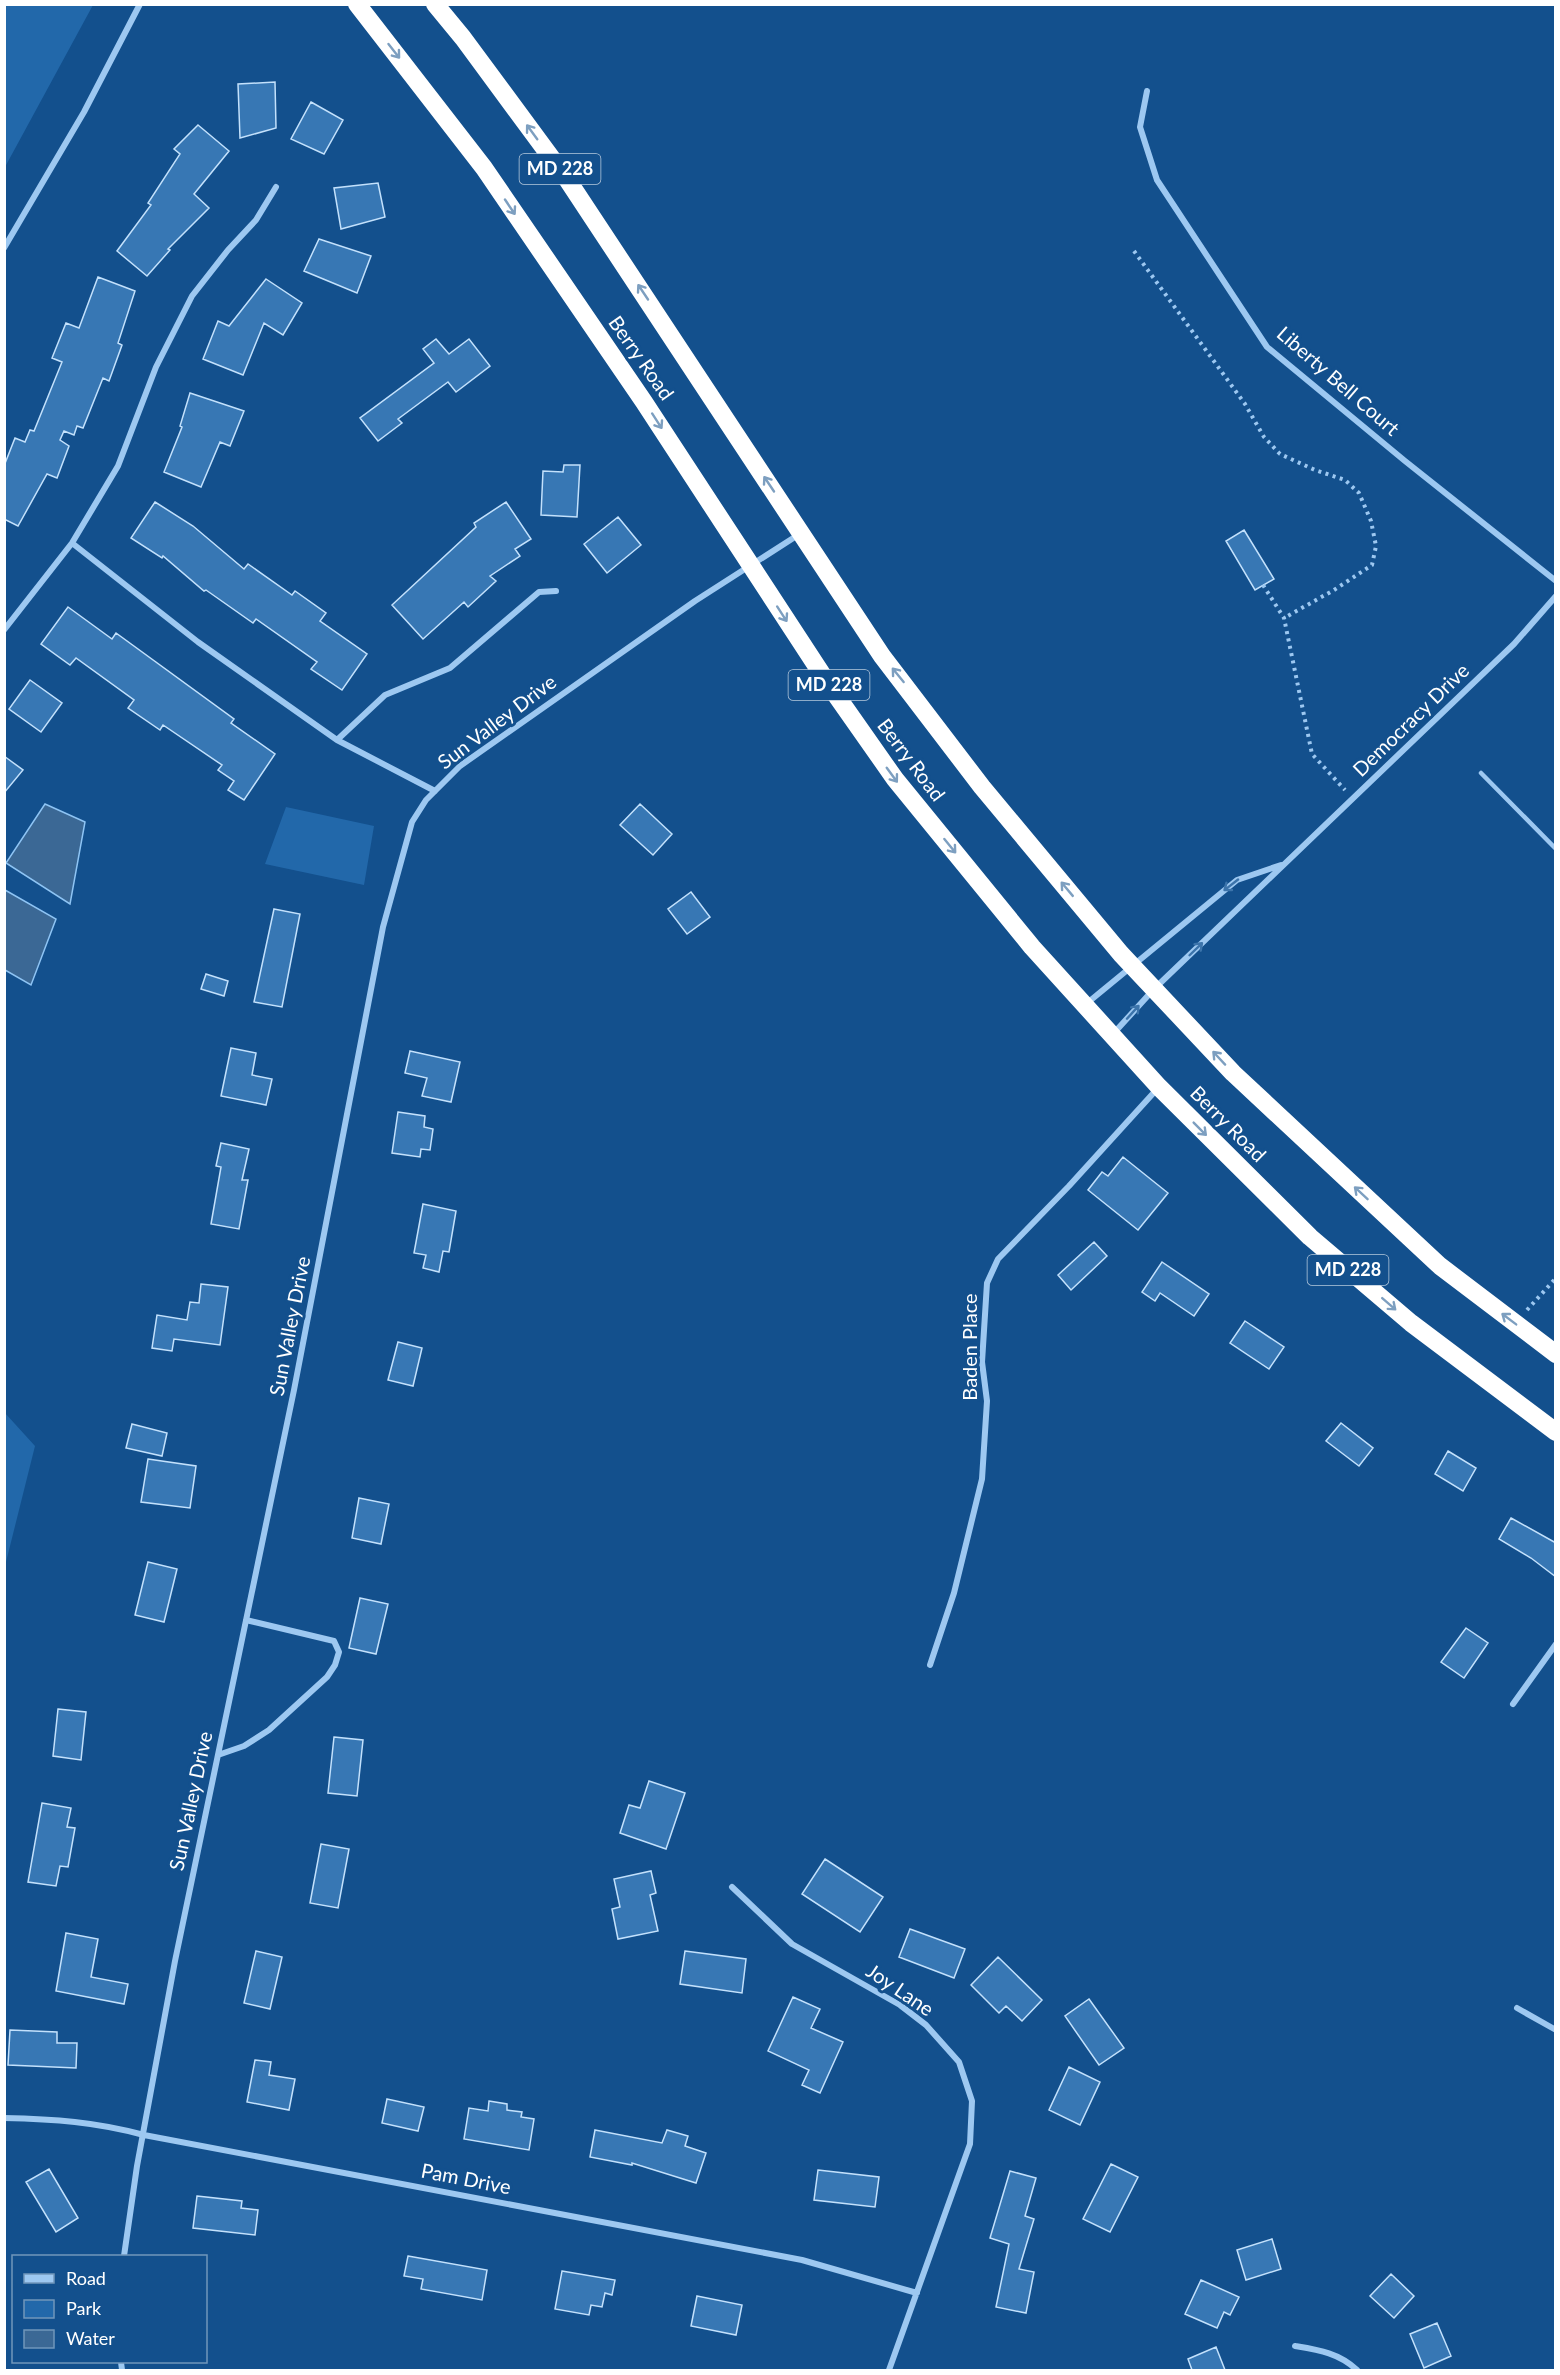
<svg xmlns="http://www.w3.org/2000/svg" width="1560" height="2375" viewBox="0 0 1560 2375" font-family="Lato,sans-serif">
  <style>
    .green { fill: #2268aa }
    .water { fill: #3b6895; stroke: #8ec4f4; stroke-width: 1.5 }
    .building { fill: #3777b4; stroke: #c3e1fc; stroke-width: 1.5 }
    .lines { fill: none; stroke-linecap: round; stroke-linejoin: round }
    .path { stroke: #9dc8f1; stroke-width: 4; stroke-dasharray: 3 4.5; stroke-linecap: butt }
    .lane { stroke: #9dc8f1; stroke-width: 4.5 }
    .street { stroke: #9dc8f1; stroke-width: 6 }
    .highway { stroke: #fff; stroke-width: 18 }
    .oneway { stroke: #7d9fc0 }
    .oneway2 { stroke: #3c74ab }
    .labels { text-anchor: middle; stroke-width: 6; stroke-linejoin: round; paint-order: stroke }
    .shield { fill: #13508d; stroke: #b8cadd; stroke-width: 1.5 }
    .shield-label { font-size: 18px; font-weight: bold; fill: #fff }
    .street-label { font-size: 20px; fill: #fff; stroke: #13508d }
  </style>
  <rect width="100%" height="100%" fill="#13508d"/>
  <path class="green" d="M5,4L93,5L5,167L4,5Z
    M286,807L374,826L364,885L265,864Z
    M5,1413L35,1446L5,1566Z"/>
  <path class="water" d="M45,804L85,822L70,904L6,863Z
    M5,890L56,919L31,985L5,970Z"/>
  <path class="building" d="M275,82L276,128L240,138L238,84Z
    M311,102L343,120L324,154L291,139Z
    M198,125L229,151L194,194L209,208L168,249L170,250L147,276L117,251L151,205L148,203L180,154L174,149Z
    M378,183L385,217L341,229L334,188Z
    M319,239L371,256L357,293L304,271Z
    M98,277L135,291L118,343L122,345L109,381L103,378L83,428L77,426L74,435L64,431L60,440L69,446L57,478L47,474L18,526L4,519V466L15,438L25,442L30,430L34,431L62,362L52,358L66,323L79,328Z
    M266,279L302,303L283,335L264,323L243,375L203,359L218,321L229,326Z
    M436,339L449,354L469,339L490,366L456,392L448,382L398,419L402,423L378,441L360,418L434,363L423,349Z
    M190,393L244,411L230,446L220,442L201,487L164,472L182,427L180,426Z
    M564,465H580L577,517L541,515L543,471L563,472Z
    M155,502L193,526L244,569L248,564L292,595L295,591L326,613L320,621L367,654L342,690L311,669L317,662L256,619L253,623L206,590L204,591L163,556L162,558L131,538Z
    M506,502L531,539L515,549L520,556L490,576L496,581L468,607L464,602L423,639L392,605L476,527L474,523Z
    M618,517L641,545L607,573L584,544Z
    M1244,530L1274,579L1255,590L1226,541Z
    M68,607L112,639L116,633L234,719L231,723L275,754L244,800L228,790L234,781L218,770L222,765L163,725L160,730L128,708L134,700L76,658L70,665L41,644Z
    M30,680L62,703L41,732L9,709Z
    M4,756L23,770L4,793Z
    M640,804L672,834L653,855L620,825Z
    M691,892L710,917L687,934L668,909Z
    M274,909L300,914L282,1007L254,1002Z
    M206,974L228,981L224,996L201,989Z
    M231,1048L256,1053L252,1075L272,1079L266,1105L221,1096Z
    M410,1051L460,1062L451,1102L422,1096L427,1078L405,1073Z
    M398,1112L425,1116L424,1127L433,1129L430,1150L421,1149L420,1157L392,1153Z
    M221,1143L249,1149L242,1180H248L239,1229L211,1224L221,1167L216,1166Z
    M1123,1157L1168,1193L1138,1230L1088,1190L1102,1172L1108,1176Z
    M423,1204L456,1211L449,1252L443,1251L439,1272L423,1268L426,1255L414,1253Z
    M1094,1242L1107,1256L1071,1290L1058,1275Z
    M1162,1262L1209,1294L1194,1316L1160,1293L1155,1301L1142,1292Z
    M201,1284L228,1287L220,1345L174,1339L172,1351L152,1348L157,1315L187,1320L190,1302L199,1303Z
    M1245,1321L1284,1347L1269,1369L1230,1343Z
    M398,1342L422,1348L413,1386L388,1380Z
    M1341,1423L1373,1448L1359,1466L1326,1441Z
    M132,1424L167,1433L162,1456L126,1448Z
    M1448,1451L1476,1468L1463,1491L1435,1474Z
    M148,1459L196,1466L190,1508L141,1502Z
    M359,1498L389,1504L381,1544L352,1538Z
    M1511,1518L1556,1543V1577L1531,1558L1499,1539Z
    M148,1562L177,1569L164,1622L135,1615Z
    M360,1598L388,1604L376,1654L349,1648Z
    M1466,1628L1488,1643L1464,1678L1441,1662Z
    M58,1709L86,1712L81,1760L53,1756Z
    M334,1737L363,1740L357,1796L328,1793Z
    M649,1781L685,1793L666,1849L620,1833L629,1805L640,1808Z
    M42,1803L71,1808L67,1827L75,1828L68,1867L60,1866L56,1886L28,1882Z
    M321,1844L349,1849L338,1908L310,1903Z
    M825,1859L883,1897L860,1932L802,1894Z
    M651,1871L656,1893L650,1895L658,1931L618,1939L612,1909L620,1907L614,1879Z
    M910,1929L965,1949L954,1978L899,1957Z
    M66,1933L98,1939L91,1977L128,1984L124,2004L56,1991Z
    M256,1951L282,1957L270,2009L244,2003Z
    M685,1951L746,1959L742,1993L680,1984Z
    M998,1957L1042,2000L1022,2021L1006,2006L999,2013L971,1985Z
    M793,1997L820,2009L811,2028L843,2042L820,2093L802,2085L809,2070L768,2051Z
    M1089,1999L1124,2048L1099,2065L1065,2016Z
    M10,2030L57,2032V2043H77L76,2068L8,2065Z
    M255,2060L271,2062L269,2075L295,2079L289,2110L247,2102Z
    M1069,2067L1100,2082L1080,2125L1049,2110Z
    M387,2099L424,2107L418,2131L382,2123Z
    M489,2101L507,2104V2110L522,2112L521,2117L534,2119L529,2150L464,2139L469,2108L488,2111Z
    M595,2130L662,2143L667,2130L688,2136L685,2146L706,2153L696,2183L632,2163V2165L590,2157Z
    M1111,2164L1138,2177L1110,2232L1083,2219Z
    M49,2169L78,2218L56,2232L26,2182Z
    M818,2170L879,2177L875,2207L814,2200Z
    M1010,2171L1036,2178L1025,2216L1034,2219L1019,2269L1034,2272L1026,2313L996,2307L1009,2244L990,2238Z
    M197,2196L242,2201L241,2208L258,2210L255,2235L193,2228Z
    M1272,2239L1281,2269L1246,2280L1237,2250Z
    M408,2256L487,2270L482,2300L421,2289L423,2279L404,2276Z
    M562,2271L615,2280L612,2295L605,2293L602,2307L591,2305L589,2315L555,2309Z
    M1391,2274L1414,2296L1394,2318L1370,2296Z
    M1201,2280L1239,2297L1230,2315L1224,2312L1217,2328L1185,2314Z
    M697,2296L742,2305L736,2335L691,2326Z
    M1437,2323L1451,2356L1424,2368L1410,2334Z
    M1216,2347L1225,2370H1192L1188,2359Z"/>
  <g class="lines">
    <path class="path" d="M1134,251L1245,404L1264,437L1280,454L1315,470L1345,480L1359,493L1371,521L1376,546L1372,565L1334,590L1284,618
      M1263,585L1284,618L1312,754L1345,790
      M1527,1310L1556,1278"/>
    <path class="lane" d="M1481,773L1556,849"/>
    <path class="street" d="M1147,91L1140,127L1157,180L1267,347L1405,461L1556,581
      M4,248L84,112L140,4
      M72,543L198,642L337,740L435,791
      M4,630L72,543L118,466L156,367L192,296L228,250L256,220L276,187
      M337,740L385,695L450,668L539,592L556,591
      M1086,1004L1237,880L1281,865
      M1113,1034L1154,989L1514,644L1556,596
      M930,1665L954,1593L982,1479L987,1401L982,1362L987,1283L998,1259L1069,1186L1158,1088
      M1513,1704L1556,1644
      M218,1755L244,1746L269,1730L327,1677L335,1665L339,1652L334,1641L246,1620
      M732,1887L792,1944L900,2005L926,2025L959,2062L972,2101L970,2144L889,2370
      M1517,2008L1556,2030
      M4,2118C54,2119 96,2122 144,2135L802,2260L917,2293
      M124,2256L137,2166L175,1961L294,1390L383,927L412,822L426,800L460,766L695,601L798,535
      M1295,2346C1319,2350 1339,2353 1357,2370
      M121,2362L122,2370"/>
    <path class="highway" d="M357,4L484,168L644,402L829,685L895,779L1032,947L1159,1087L1310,1237L1411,1323L1556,1432
      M435,4L463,38L567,179L882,656L982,787L1121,954L1233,1073L1440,1266L1556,1354"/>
  </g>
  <defs><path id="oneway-shaft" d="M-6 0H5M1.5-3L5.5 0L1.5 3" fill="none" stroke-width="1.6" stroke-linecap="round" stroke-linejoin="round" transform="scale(1.5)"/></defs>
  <g class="oneway">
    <use href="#oneway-shaft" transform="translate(394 51) rotate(52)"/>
    <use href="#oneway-shaft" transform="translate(532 132) rotate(-126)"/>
    <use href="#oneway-shaft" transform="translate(510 207) rotate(56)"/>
    <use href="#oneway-shaft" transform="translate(643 292) rotate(-124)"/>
    <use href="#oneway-shaft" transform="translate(657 421) rotate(57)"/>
    <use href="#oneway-shaft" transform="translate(769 484) rotate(-124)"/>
    <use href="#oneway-shaft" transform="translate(782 614) rotate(57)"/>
    <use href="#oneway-shaft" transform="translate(898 675) rotate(-129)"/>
    <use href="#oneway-shaft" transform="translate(892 775) rotate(54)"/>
    <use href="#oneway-shaft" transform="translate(950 846) rotate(51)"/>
    <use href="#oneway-shaft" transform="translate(1067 889) rotate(-130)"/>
    <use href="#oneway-shaft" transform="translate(1219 1058) rotate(-133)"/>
    <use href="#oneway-shaft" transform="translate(1200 1129) rotate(45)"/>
    <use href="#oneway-shaft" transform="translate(1361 1193) rotate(-137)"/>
    <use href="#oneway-shaft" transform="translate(1389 1304) rotate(41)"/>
    <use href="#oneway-shaft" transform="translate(1509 1319) rotate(-143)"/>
  </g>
  <g class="oneway2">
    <use href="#oneway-shaft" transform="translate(1231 885) rotate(142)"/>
    <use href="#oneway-shaft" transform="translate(1196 949) rotate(-44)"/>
    <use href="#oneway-shaft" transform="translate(1133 1012) rotate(-48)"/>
  </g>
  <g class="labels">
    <g class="shield">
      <rect x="519.5" y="154" width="81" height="30" rx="4.5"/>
      <rect x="788.5" y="670" width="81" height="30" rx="4.5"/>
      <rect x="1307.5" y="1255" width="81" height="30" rx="4.5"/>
    </g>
    <g class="shield-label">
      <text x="560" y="175">MD 228</text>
      <text x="829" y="691">MD 228</text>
      <text x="1348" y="1276">MD 228</text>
    </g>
    <g class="street-label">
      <text transform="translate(641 358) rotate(55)" y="7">Berry Road</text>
      <text transform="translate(1338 381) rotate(41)" y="7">Liberty Bell Court</text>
      <text transform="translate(1411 720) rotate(-44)" y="7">Democracy Drive</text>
      <text transform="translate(497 722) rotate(-37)" y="7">Sun Valley Drive</text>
      <text transform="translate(911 760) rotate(53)" y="7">Berry Road</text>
      <text transform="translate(1228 1124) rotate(45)" y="7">Berry Road</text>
      <text transform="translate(290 1326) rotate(-79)" y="7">Sun Valley Drive</text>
      <text transform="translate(970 1347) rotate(-90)" y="7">Baden Place</text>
      <text transform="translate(191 1801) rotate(-78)" y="7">Sun Valley Drive</text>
      <text transform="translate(900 1990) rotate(34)" y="7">Joy Lane</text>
      <text transform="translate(466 2179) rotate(11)" y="7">Pam Drive</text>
    </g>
  </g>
  <rect width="1560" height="2375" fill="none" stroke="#ffffff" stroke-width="12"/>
  <rect x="12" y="2255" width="195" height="108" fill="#13508d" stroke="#7196bb" stroke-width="1.5"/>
  <rect x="24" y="2274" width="30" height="9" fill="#9dc8f1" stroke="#7196bb" stroke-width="1.5"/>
  <text x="66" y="2285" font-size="18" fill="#ffffff">Road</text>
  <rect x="24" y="2300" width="30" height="18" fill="#2268aa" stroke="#7196bb" stroke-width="1.5"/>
  <text x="66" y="2315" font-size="18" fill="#ffffff">Park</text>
  <rect x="24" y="2330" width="30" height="18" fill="#3b6895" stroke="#7196bb" stroke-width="1.5"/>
  <text x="66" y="2345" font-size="18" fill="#ffffff">Water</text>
</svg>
